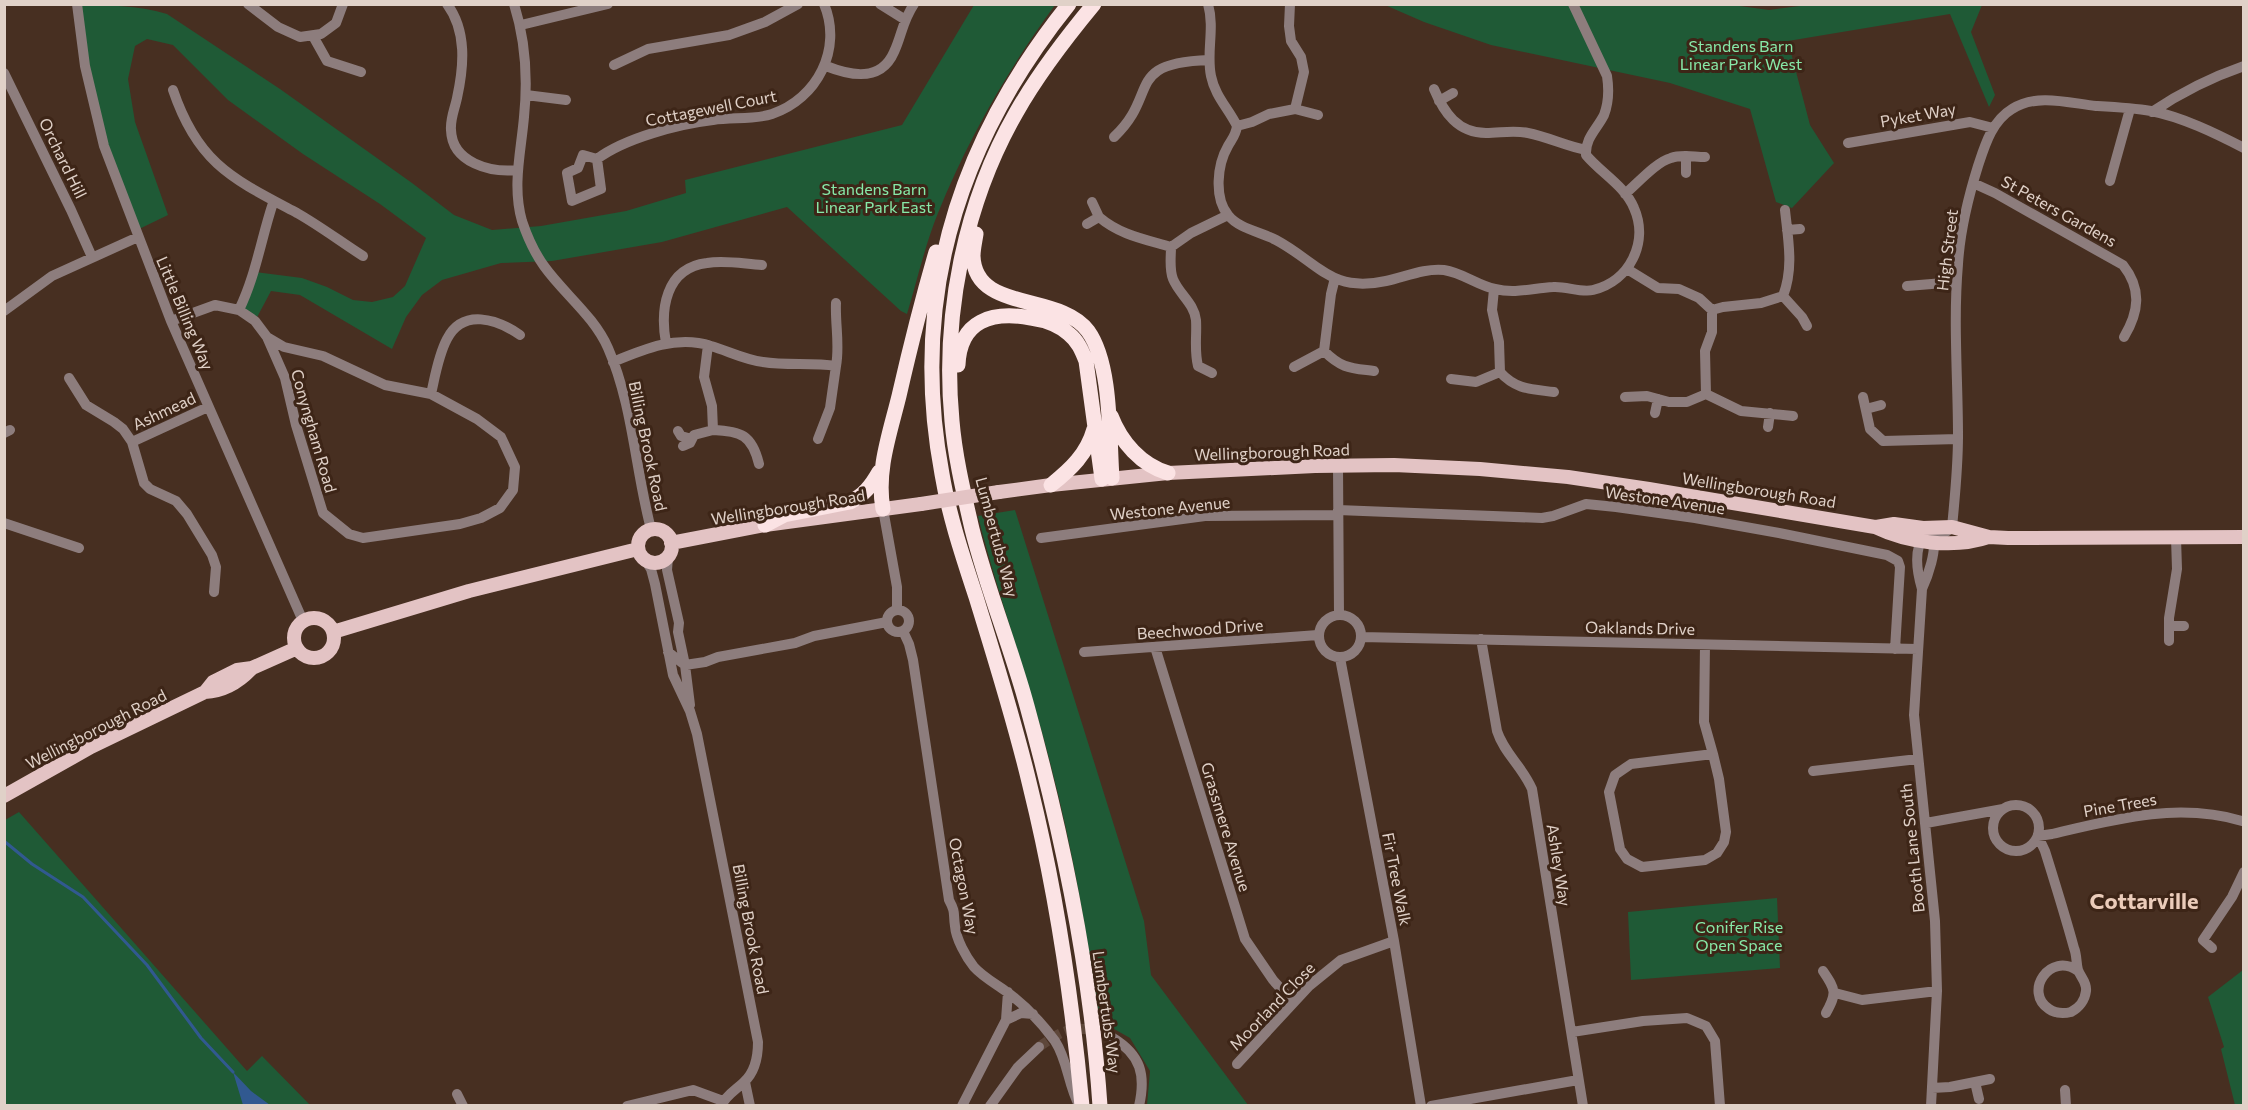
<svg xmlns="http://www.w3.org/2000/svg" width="2248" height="1110" viewBox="0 0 2248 1110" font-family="Commissioner,sans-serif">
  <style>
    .green { fill: #1f5a36 }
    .water { fill: #315990 }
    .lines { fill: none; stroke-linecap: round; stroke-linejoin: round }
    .stream { stroke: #315990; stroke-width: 3 }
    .minor-tunnel { stroke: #5e473a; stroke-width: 10; stroke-dasharray: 10 5; stroke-linecap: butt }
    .minor { stroke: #8d7d7d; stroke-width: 10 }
    .major { stroke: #e3c3c4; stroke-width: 14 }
    .highway { stroke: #fbe3e4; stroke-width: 15 }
    .major-bridge { stroke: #e3c3c4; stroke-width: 14 }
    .labels { text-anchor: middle; stroke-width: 6; stroke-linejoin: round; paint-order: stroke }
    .park-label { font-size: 16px; fill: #87e9a8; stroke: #3d2517 }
    .street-label { font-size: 16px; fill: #e0d1c8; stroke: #3d2517 }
    .district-label { font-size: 22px; font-weight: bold; fill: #ebccba; stroke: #3d2517 }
  </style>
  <rect width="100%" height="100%" fill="#472f21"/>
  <path class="green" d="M1725,4L1769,10L1815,4L1982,5L1971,32L1995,95L1989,107L1950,14L1788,41L1810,125L1834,163L1792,208L1776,202L1750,109L1670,83L1491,45L1424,22L1385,5Z
    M77,5C107,5 137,5 167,14L280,89L412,183L454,215L492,230L541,226L626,211L686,193L685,180L902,125L974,5H1055C1008,69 968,139 938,213C925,245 917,281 907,314L901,311L787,207L662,242L552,261L501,263L442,280L422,295L406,317L392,349L300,295L271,291L255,321L239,310L255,272L302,278L327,287L353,300L372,302L393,297L405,286L426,238L380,204L303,154L228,100L173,45L147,39L135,46L128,79L135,122L168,215L135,231L104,146Z
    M1015,510L1144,921L1151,975L1248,1105H1147L1150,1071L1130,1038L1100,1021C1087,935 1073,850 1051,766C1030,682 999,600 978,516Z
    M19,812L247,1071L262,1056L310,1105L5,1106V820Z
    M1777,898L1780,968L1631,980L1628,912Z
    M2243,970V1105H2235L2221,1049L2224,1047L2208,997Z"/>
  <path class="water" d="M233,1072L251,1091L270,1105H243Z"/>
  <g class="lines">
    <path class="stream" d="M4,841L32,864L83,897L147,965L201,1038L233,1072"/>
    <path class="minor-tunnel" d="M1039,1047C1068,1026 1080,1023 1113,1038"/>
    <path class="minor" d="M77,4L85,66L104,146L171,321L303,621
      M248,4L278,27L300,37L321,34L336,23L343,4
      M447,4C467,31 464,66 457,98C455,108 450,119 451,130C452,163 491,173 518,170
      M514,4C526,42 528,78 524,117C521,152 512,186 522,221C527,236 534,252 544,266C564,294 594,316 608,348C633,405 635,469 651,529
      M880,4L904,19
      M1208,4C1215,29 1206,52 1211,76C1215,96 1228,108 1237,126C1236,135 1232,139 1228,146C1217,165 1214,198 1228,215C1239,229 1261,232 1276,240C1319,263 1330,293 1386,281C1405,277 1424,268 1444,270C1463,273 1477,285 1495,289C1516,294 1533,288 1553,287C1566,286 1581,293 1593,290C1630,281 1649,242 1634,208C1625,186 1601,173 1586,155C1585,138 1597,129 1604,115C1609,102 1609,89 1607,76L1573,4
      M521,25L608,4
      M313,36L327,61L361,72
      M614,65L648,49L729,35L765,22L798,4
      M826,66C851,76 881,82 894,52C902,35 902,22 914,4
      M4,73L71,210L92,257
      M1434,89C1444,113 1458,133 1486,133C1501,133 1513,130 1528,133C1548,137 1566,146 1586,150
      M173,90C198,164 233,179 297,213C320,226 341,242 363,256
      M526,95L566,100
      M1439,101L1453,93
      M1295,109L1318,115
      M2152,112C2180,93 2212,77 2244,66
      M1237,126L1252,122L1269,114L1295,109L1304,72L1301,57L1291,41L1289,26L1290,4
      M1114,137C1160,94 1123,63 1209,60
      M1848,143L1970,122L1993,128
      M583,155L597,159L601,189L572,201L567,173L578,168Z
      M597,159C625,138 679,124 713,120C732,117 754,120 772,114C817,99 843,49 824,4
      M1686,173V156
      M2110,181L2130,109
      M1973,183L1995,193L2123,265C2142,289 2139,312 2124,337
      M1625,194C1638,183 1656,162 1671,158C1681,154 1694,157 1705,157
      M1092,202L1099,217
      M1087,224L1099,217C1120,235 1144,239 1171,247
      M1787,230L1800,229
      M1627,269L1658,288L1679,289L1699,298L1712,310L1723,307L1761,303L1783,296C1794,268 1788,239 1785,210
      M1335,278L1331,294L1324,351C1342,369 1351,368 1374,371
      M1907,286L1956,282
      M1494,289L1492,310L1499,342L1500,372C1516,390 1532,389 1554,392
      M1783,296L1802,317L1807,326
      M836,303C835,324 840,345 836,366
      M239,310C256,275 261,239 273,203
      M1712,310V332L1705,351L1706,394L1741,411L1793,416
      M4,311L52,276L138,237
      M171,321L215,305L239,310L255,321L267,337L284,347L323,356L385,385L431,394L477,419L501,437L515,467L513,490L500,508L481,518L460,524L363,538L349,534L323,513L296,425L285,378L267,337
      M666,343C660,310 665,268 707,263C725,260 744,264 762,265
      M708,345L704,377L712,406L713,430C741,431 752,435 759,464
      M613,362C644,349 677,335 711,346C728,351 745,360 763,362C787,366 812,362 836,366L830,408L818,439
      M1294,367L1324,351
      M1212,373L1198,366C1194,350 1197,336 1196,320C1194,303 1179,294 1173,279C1169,269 1171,257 1171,247L1191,233L1228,215
      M69,378L86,405L114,422L123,429L132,442
      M1451,379L1476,382L1500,372
      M431,394C435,377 438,356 447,339C463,308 497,319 520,335
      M1625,397L1647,396L1669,402H1687L1706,394
      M1863,397L1870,429L1883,441L1958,439
      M208,407L132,442L144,483L150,489L176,501L187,514L212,555L216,567L214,592
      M1866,409L1881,405
      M1655,413L1658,399
      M1768,427L1770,413
      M678,431L681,436L692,439
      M4,433L10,430
      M683,446L690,443L694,435L713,430
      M1338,466L1339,615
      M883,509L897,587V610
      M1338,510L1542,518L1553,516L1586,504L1616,507L1695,518L1779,533L1887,555L1898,561L1900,567L1895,649
      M4,523L79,548
      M1041,538L1205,516L1338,515
      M1934,542L1952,527C1955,497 1958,467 1958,436C1958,379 1953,321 1958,264C1960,231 1968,198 1978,166C1985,145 1992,121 2012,109C2037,93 2069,103 2096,106C2114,107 2133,108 2151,111C2182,117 2215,133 2244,148
      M668,557L667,570L679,623L678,632L685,665L690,705
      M644,558L651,569L655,584L673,675L690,711L697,734L758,1042C758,1056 755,1072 744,1082C736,1090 726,1095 721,1106
      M1922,589C1917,572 1913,549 1925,535
      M887 621a11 11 0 1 1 22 0a11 11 0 1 1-22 0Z
      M1319 636a21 21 0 1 1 42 0a21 21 0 1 1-42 0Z
      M2169,626H2184
      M903,631L909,644L913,660L949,900C956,913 953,913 955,926C956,939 966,957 974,967C983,977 996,984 1007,992C1026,1006 1041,1022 1055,1041C1068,1061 1068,1085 1079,1105
      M1361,637L1918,649
      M1481,639L1497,731C1504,753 1522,766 1532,789L1583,1106
      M2169,641V618L2177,569L2176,538
      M1705,645L1704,722L1713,754L1719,779L1726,832L1724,842L1717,853L1705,860L1642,867L1627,859L1620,849L1609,792L1615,775L1631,764L1713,754
      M1155,647L1245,939L1273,980L1293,1002
      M668,652L685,665L705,662L718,657L795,643L814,636L887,622
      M1084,652L1318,635
      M1340,658L1394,941L1421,1106
      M1813,771L1918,759
      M1993 828a23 23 0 1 1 46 0a23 23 0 1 1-46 0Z
      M1926,823L2003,809
      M2212,948L2203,940L2232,897L2244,872
      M1823,971C1836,990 1837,993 1826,1013
      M2078,971C2050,951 2023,992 2049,1009C2055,1013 2063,1014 2071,1012C2079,1008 2085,1000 2086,991C2087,982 2081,978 2078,970C2076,963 2077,955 2074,948C2065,915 2055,883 2045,851L2038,836L2052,834C2115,819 2178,802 2242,821
      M1835,993L1862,1000L1937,991
      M1006,1020L1021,1013L1033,1014
      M1572,1032L1643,1021L1687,1018L1706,1026L1715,1041L1720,1106
      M1113,1038C1141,1055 1146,1075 1139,1106
      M1237,1064L1309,986L1341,960L1394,941
      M745,1082L750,1106
      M1975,1082L1979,1099
      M1932,1088L1950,1087L1990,1079
      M2065,1090L2066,1106
      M457,1094L463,1106
      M627,1106L693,1090L723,1101
      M962,1106L1006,1020L1008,992
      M990,1106L1018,1067L1039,1047
      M1431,1106L1578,1080
      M1931,1106L1937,991L1935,921L1914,715L1922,589C1928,576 1937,550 1933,537"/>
    <path class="major" d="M999,492L1051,485L1168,473L1315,466L1394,465L1480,469L1568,477L1649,489L1875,527C1908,543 1954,549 1989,537
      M1876,527L1894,524L1923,528L1952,527L1989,537L2008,538L2244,537
      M638 546a17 17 0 1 1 34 0a17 17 0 1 1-34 0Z
      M671,543L765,525L921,504
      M294 638a20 20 0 1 1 40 0a20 20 0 1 1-40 0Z
      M333,632L469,591L638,549
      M205,692L213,682L237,670L252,668L297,648
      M4,796L91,747L205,692C225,691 239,682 252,668"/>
    <path class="highway" d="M1069,4C958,142 909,298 942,474C949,516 963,557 976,597C995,659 1015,722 1030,786C1056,891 1072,998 1082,1106
      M1094,4C1065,39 1038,74 1016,113C964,204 942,316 952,421C955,457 964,494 972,529C987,589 1011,647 1027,706C1063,837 1091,971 1100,1106
      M976,234C975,241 973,249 973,256C975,313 1059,292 1088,331C1112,364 1109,437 1112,478
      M958,365C960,320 992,311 1031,318C1045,320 1058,324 1069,334C1078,341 1082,351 1086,361L1102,479
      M1111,416C1121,442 1141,465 1168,473
      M1051,485C1071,469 1087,454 1094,429
      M883,509C876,471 890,433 899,396C910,348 922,300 936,252
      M765,525L784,515L850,502C864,495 871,486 879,472"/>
    <path class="major-bridge" d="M921,504L999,492"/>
  </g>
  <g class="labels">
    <g class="park-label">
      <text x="1741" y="52">Standens Barn<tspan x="1741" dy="18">Linear Park West</tspan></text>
      <text x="874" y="195">Standens Barn<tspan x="874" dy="18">Linear Park East</tspan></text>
      <text x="1739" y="933">Conifer Rise<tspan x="1739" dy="18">Open Space</tspan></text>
    </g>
    <g class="street-label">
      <text transform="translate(711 108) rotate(-11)" y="6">Cottagewell Court</text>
      <text transform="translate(1918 115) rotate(-10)" y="6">Pyket Way</text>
      <text transform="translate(63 158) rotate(64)" y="6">Orchard Hill</text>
      <text transform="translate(2059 211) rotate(29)" y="6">St Peters Gardens</text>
      <text transform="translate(1947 250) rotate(-83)" y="6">High Street</text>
      <text transform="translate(185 313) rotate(67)" y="6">Little Billing Way</text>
      <text transform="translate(164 411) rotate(-25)" y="6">Ashmead</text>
      <text transform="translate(314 431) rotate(74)" y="6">Conyngham Road</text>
      <text transform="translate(648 446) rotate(78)" y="6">Billing Brook Road</text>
      <text transform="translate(1272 452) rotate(-2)" y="6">Wellingborough Road</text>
      <text transform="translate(1759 490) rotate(9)" y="6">Wellingborough Road</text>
      <text transform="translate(1665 500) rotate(8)" y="6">Westone Avenue</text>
      <text transform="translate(788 507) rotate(-9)" y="6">Wellingborough Road</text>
      <text transform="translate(1170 508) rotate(-6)" y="6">Westone Avenue</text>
      <text transform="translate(997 537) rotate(75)" y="6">Lumbertubs Way</text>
      <text transform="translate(1640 628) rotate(1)" y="6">Oaklands Drive</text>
      <text transform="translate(1200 629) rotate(-4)" y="6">Beechwood Drive</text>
      <text transform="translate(96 729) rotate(-27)" y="6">Wellingborough Road</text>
      <text transform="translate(2120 805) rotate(-10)" y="6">Pine Trees</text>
      <text transform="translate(1226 827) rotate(73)" y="6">Grassmere Avenue</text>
      <text transform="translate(1912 848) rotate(-96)" y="6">Booth Lane South</text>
      <text transform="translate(1559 865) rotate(81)" y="6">Ashley Way</text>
      <text transform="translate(1397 879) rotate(79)" y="6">Fir Tree Walk</text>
      <text transform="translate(964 886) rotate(79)" y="6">Octagon Way</text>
      <text transform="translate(751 929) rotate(79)" y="6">Billing Brook Road</text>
      <text transform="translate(1272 1006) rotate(-46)" y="6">Moorland Close</text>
      <text transform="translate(1107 1012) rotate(82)" y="6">Lumbertubs Way</text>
    </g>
    <g class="district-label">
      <text x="2144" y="909">Cottarville</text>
    </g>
  </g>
  <rect width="2248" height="1110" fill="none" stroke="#e0d1c8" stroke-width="12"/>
</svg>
